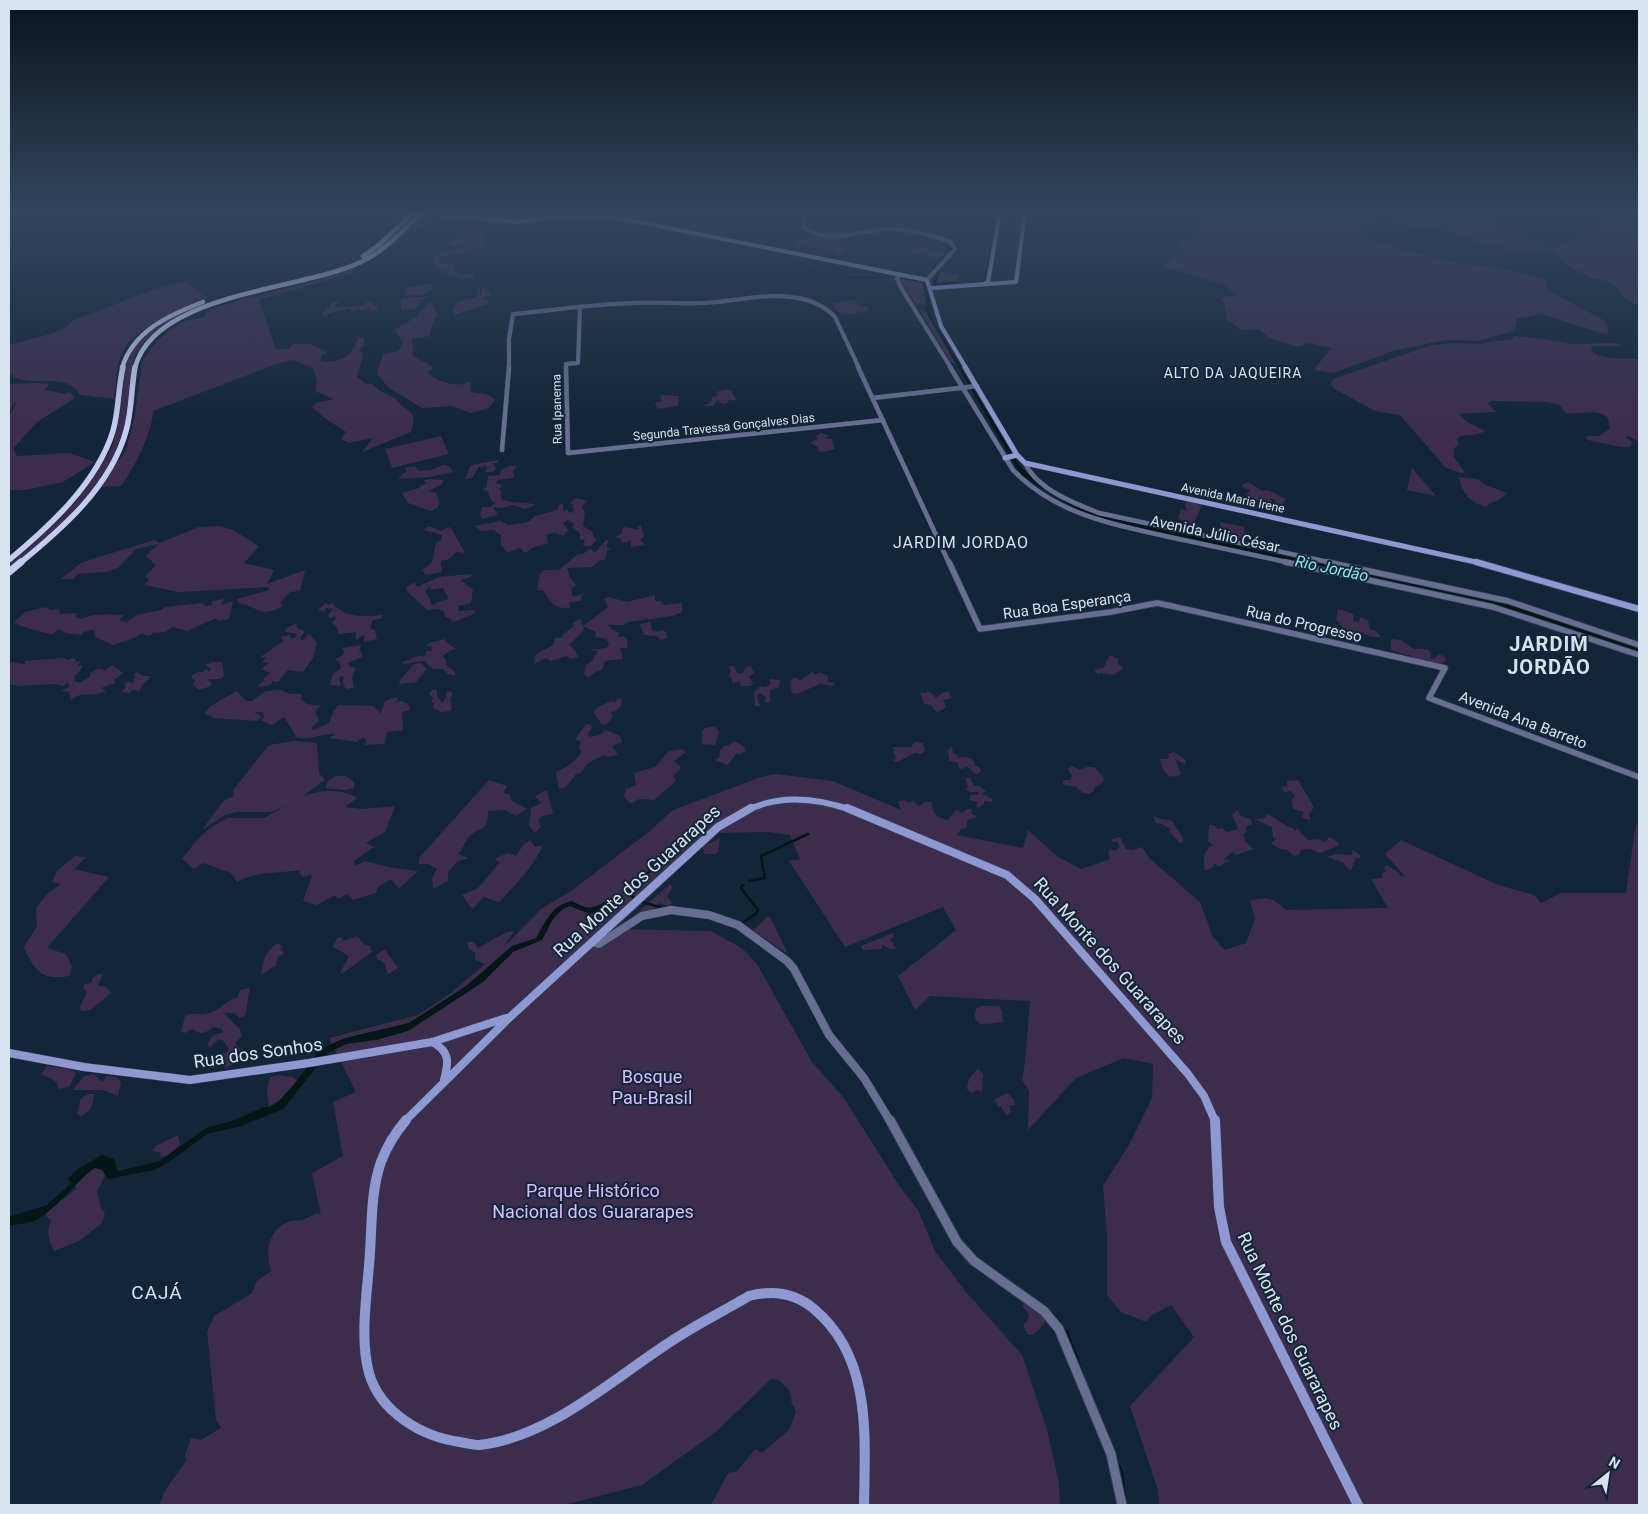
<svg xmlns="http://www.w3.org/2000/svg" width="1648" height="1514" viewBox="0 0 1648 1514" font-family="Roboto,sans-serif">
  <style>
    .green { fill: #3c2d4e; fill-rule: evenodd }
    .water { fill: #041616 }
    .lines { fill: none; stroke-linecap: round; stroke-linejoin: round }
    .stream-far1 { stroke: #041616; stroke-width: 1 }
    .stream { stroke: #041616; stroke-width: 2.5 }
    .canal { stroke: #041616; stroke-width: 4 }
    .tertiary-far4-casing { stroke: #2f4052; stroke-width: 4.5 }
    .tertiary-far3-casing { stroke: #2f4052; stroke-width: 5 }
    .tertiary-far2-casing { stroke: #2f4052; stroke-width: 7 }
    .tertiary-far1-casing { stroke: #2f4052; stroke-width: 9 }
    .tertiary-casing { stroke: #2f4052; stroke-width: 11 }
    .secondary-far4-casing { stroke: #2f4052; stroke-width: 4.5 }
    .secondary-far3-casing { stroke: #2f4052; stroke-width: 5.5 }
    .secondary-far2-casing { stroke: #2f4052; stroke-width: 8 }
    .secondary-far1-casing { stroke: #2f4052; stroke-width: 9 }
    .secondary-casing { stroke: #2f4052; stroke-width: 11 }
    .trunk-far2-casing { stroke: #2f4052; stroke-width: 5 }
    .trunk-far1-casing { stroke: #2f4052; stroke-width: 6 }
    .trunk-casing { stroke: #2f4052; stroke-width: 8 }
    .tertiary-far4 { stroke: #686e91; stroke-width: 4 }
    .tertiary-far3 { stroke: #686e91; stroke-width: 4.5 }
    .tertiary-far2 { stroke: #686e91; stroke-width: 5.5 }
    .tertiary-far1 { stroke: #686e91; stroke-width: 8 }
    .tertiary { stroke: #686e91; stroke-width: 9 }
    .secondary-far4 { stroke: #8f98d1; stroke-width: 4 }
    .secondary-far3 { stroke: #8f98d1; stroke-width: 5 }
    .secondary-far2 { stroke: #8f98d1; stroke-width: 6 }
    .secondary-far1 { stroke: #8f98d1; stroke-width: 8 }
    .secondary { stroke: #8f98d1; stroke-width: 10 }
    .trunk-far2 { stroke: #c5ccf2; stroke-width: 4.5 }
    .trunk-far1 { stroke: #c5ccf2; stroke-width: 5.5 }
    .trunk { stroke: #c5ccf2; stroke-width: 7 }
    .labels { text-anchor: middle; stroke-width: 4; stroke-linejoin: round; paint-order: stroke }
    .far-street-label { font-size: 12px; fill: #d8e3f0; stroke: #132538 }
    .far-neighbourhood-label { font-size: 14px; letter-spacing: 1px; fill: #d8e3f0; stroke: #132538 }
    .street-label { font-size: 15px; fill: #d8e3f0; stroke: #132538 }
    .neighbourhood-label { font-size: 16px; letter-spacing: 1px; fill: #d8e3f0; stroke: #132538 }
    .water-label { font-size: 16px; font-style: italic; fill: #86e9e8; stroke: #132538 }
    .near-street-label { font-size: 18px; fill: #d8e3f0; stroke: #132538 }
    .near-park-label { font-size: 18px; fill: #dabeff; stroke: #132538 }
    .near-neighbourhood-label { font-size: 19px; letter-spacing: 1px; fill: #d8e3f0; stroke: #132538 }
    .district-label { font-size: 20px; font-weight: bold; letter-spacing: 1px; fill: #d8e3f0; stroke: #132538 }
  </style>
  <rect width="100%" height="100%" fill="#132538"/>
  <path class="green" d="M415,213H420C404,228 389,245 371,256C351,268 326,273 303,279C266,289 230,297 194,312C182,317 168,322 157,331C151,336 143,342 139,349C128,366 130,386 128,404C127,418 123,432 118,445C97,496 51,534 9,569V564C45,535 79,504 102,464C106,457 111,451 113,444C122,417 122,388 127,361C150,294 301,287 359,259C381,249 397,230 415,213Z
    M1202,213H1266L1272,214L1271,219L1289,222L1328,213H1487L1493,226L1518,228L1525,237L1541,239L1547,250L1521,252L1472,240L1451,232L1423,229L1384,218L1364,229L1368,237L1385,245L1452,262L1516,271L1548,281L1546,289L1607,322L1608,335L1541,314L1517,319L1515,331L1477,341L1446,340L1393,351L1333,373L1314,370L1331,348L1309,343L1298,347L1269,338L1259,329L1242,330L1227,320L1225,306L1221,297L1236,296L1226,285L1164,267L1205,217Z
    M1621,213L1639,216V306L1625,299L1614,285L1607,281L1590,278L1568,265L1551,250Z
    M424,215H437L414,232H412L399,243L388,249Z
    M468,228L488,230L480,237L483,238L482,242L485,243L483,246L463,252L464,254C455,256 447,254 440,258L439,263L443,264L456,263L453,270L462,275L475,273L473,278C460,281 443,273 433,264L434,258L439,256L437,255L450,249L468,248L447,245Z
    M812,234L824,239L835,241L845,250L838,254L841,257L835,255L836,252L817,248L807,249L810,246L808,244L798,248L788,247L799,244L787,239L792,238L800,240L806,235L809,236Z
    M917,246L945,253L939,258L907,252Z
    M355,267L356,272L259,300L276,349H288L293,344H309L328,352L321,356V361C340,364 352,356 359,337L364,338V345L359,350L363,353C363,365 357,367 357,377L365,383L372,384L380,391L396,399C402,411 420,408 411,432L362,452L373,438L349,443L341,439L346,432L326,419L312,407L316,403L334,399L315,391L317,381L314,369L294,360L279,363L153,411C153,431 133,471 121,486L100,487L126,450L135,414L142,362L150,350L158,340L174,327L185,321L205,317L206,312L216,307L322,279Z
    M937,271L958,275L956,284L932,286L929,279Z
    M899,279L922,283L925,304L916,305Z
    M186,281L208,299C182,307 129,330 120,357C116,370 116,386 114,399L80,395C65,368 29,392 9,373V345L54,333L68,326L72,321L85,316L152,290Z
    M432,284V288L424,295H404L407,287Z
    M485,288L492,295L482,299L489,300L488,304L454,315L452,310C457,301 465,298 475,298L478,294L477,290Z
    M414,297H426L414,309L401,310V300Z
    M855,300L860,307L867,306L869,311L843,315L834,309L832,303Z
    M339,301L334,307L364,306L366,302L370,301L379,310L368,312L371,309L360,311V309L350,312L351,308L326,314L327,316L320,315L334,302Z
    M430,301L439,315L434,319L429,336L412,339L413,356L433,367L427,373C441,382 456,389 471,381L470,392L486,394L495,399L489,408L471,413L452,406L422,408L388,387L377,374L383,354L398,351L403,343L395,330L417,316Z
    M919,309L926,311L956,364L950,362Z
    M1514,336L1544,339L1572,344L1616,343L1624,346H1594L1590,349C1598,361 1626,358 1639,359V442L1628,436L1626,437L1633,443L1630,447H1620L1588,440L1585,438L1588,436H1599L1610,429L1608,418C1595,407 1580,416 1565,413L1560,405L1547,402L1492,401L1488,403L1496,412L1459,414L1466,421L1485,431C1476,437 1466,433 1457,438L1459,445L1454,448V457L1465,473H1460L1445,467L1400,415L1375,411L1333,388L1331,383L1333,379L1432,345L1457,343L1479,344L1512,339Z
    M35,383L49,384L45,390L64,394L70,392L75,398L37,422L13,449L17,456L69,453L95,462L63,482L25,490H9V384Z
    M724,390H731L736,400H729L728,403L723,404L718,400L713,406H703L712,401V397L717,396L716,392Z
    M660,395L679,396L678,406L657,409L655,403L662,401Z
    M821,433L830,436L825,437L827,439H832L835,449L822,452L817,451L818,447L810,443L817,439L816,436Z
    M441,436L449,454L392,468L385,449Z
    M498,460V463H493L496,469L492,472H484L488,469L486,466L479,467L472,478L465,479L471,465Z
    M443,465L449,466L453,472L430,477L398,479L403,473L407,472L405,468L415,466L419,471L431,470Z
    M509,466H517L513,471L514,478L498,480L496,483L502,485L499,490L502,492L501,495L502,500C514,504 524,501 536,505L525,509L512,505L503,508L493,507L498,515L482,519L480,514L482,507H490L495,503L491,500L488,492L482,489L486,488L488,476L500,475L501,470Z
    M1412,468L1436,496L1407,490Z
    M1459,477L1477,479L1486,485L1507,493C1502,500 1492,501 1486,507C1471,503 1461,493 1459,477Z
    M432,479L444,480L442,484L429,491L436,493L439,502L438,507L431,511L408,503L402,493L419,488L421,485L426,484L424,480Z
    M1248,482L1262,491L1268,490L1286,499L1282,505L1274,503L1276,501L1271,498L1269,499L1273,502L1270,503L1263,500H1244L1243,498L1247,496L1246,494L1251,491L1243,487V484Z
    M576,498L587,501L582,506L585,514L583,526L593,532V536L597,539L591,546H583L585,540L580,539V533L572,527L574,524L568,520L563,523L568,530L564,536L555,533L546,535L548,543L532,548L525,553L520,548L507,553L501,544V535L493,530L481,531L475,526L500,521L509,525L523,523L530,521L535,516L557,510L559,505L563,503V511L568,510V512L571,513L575,509L572,508L573,504L570,503Z
    M1188,501L1202,505L1192,528L1188,527L1190,522L1178,519L1181,509L1187,511L1185,504Z
    M1220,522L1244,527V534L1239,539L1230,538L1228,530L1221,527Z
    M641,525L644,537L640,540L646,545L631,547V540L624,543L621,542L622,539L616,537L621,534L623,528L625,527L639,530L637,527Z
    M219,526L233,530L259,546L244,563L274,570L267,584L305,570L300,591L290,592L280,603L283,606C260,619 259,607 239,603L237,599L269,590L268,587L178,592L145,585L149,579L145,576L156,565L146,556L158,544L136,549L118,568L106,572L78,574L73,579H61L81,563L89,560L155,540L159,543L199,527Z
    M429,526L441,531L448,527L451,528L465,553L456,552L450,559L441,561L442,572L426,575L422,570C437,562 432,556 436,543L441,540L442,535L423,530Z
    M606,540L609,541L606,546L611,550H607L605,560H600L592,567L567,568L570,578L576,585L571,588L573,597L582,594L581,601L569,602L570,608C555,609 551,604 544,591L537,590L539,576L544,570H559L578,554H583L590,549L594,552L597,551Z
    M470,574L473,576L461,580L473,590L471,603L458,606V611L474,610L476,613L453,622L451,619L445,617L444,611L437,609L427,610L407,591L406,587L415,582L417,587L439,577ZM431,587L430,590L443,588L449,599L435,603V606L430,603V600L425,590Z
    M655,595V601H661L664,605L682,603V612L672,616L629,622L624,625H609L611,629L619,633L618,637L624,636L628,642L627,648H620L623,659L605,661L602,670L597,671L589,677L584,675L586,665L592,661L598,651L589,650L607,648L609,643L606,639L595,637L596,632L583,626L584,630L569,645L575,650L578,657L572,659L566,656L551,661L546,658L534,664L535,655L553,645L555,638H562L563,634L574,626L572,623L581,619L583,626L608,607L604,599L609,597L627,602Z
    M224,599L221,605L233,601L229,619L218,621L216,618L187,631L173,627L165,632L152,633L150,636L141,634C133,640 122,641 113,645L95,637L94,630L83,632L82,635L66,633L59,629L53,634C45,633 19,627 14,622L25,612L46,607L51,610L59,609L60,614L77,613L75,616L81,619C94,613 109,614 123,615L119,621L127,622L137,615L161,610L166,607L201,603L206,606L212,605V601Z
    M326,603L328,605L333,603L335,607C341,609 343,613 349,614C360,617 370,616 382,615L383,618L373,620L370,628L375,630L377,639L364,642V635L356,640V632L338,634V630L332,622L336,619L335,616L330,618L328,615L333,609L326,608L324,612L318,610Z
    M1338,609L1353,614V621L1359,622L1360,617L1368,620L1370,629L1377,632L1381,637H1372L1362,633L1351,636L1336,620Z
    M650,622L652,630L657,632L662,630L666,632L667,638L661,640L656,636L644,635L640,624Z
    M296,623L297,628L305,631L300,638L302,641L309,634L317,642L313,658L303,672L288,670L278,682L273,681L270,685L259,687V684L265,680L263,679L270,673L261,669L269,663L262,662L267,657L259,658L283,641L281,637L290,635V638H295L297,634L285,632L287,628Z
    M445,639L447,643L456,649L449,651L443,656L446,660V665L455,672V676L448,674L443,669H433L424,661L403,664V662L417,656H425L427,651H432L431,646H426L429,643Z
    M1393,639L1401,640L1414,649H1427L1431,653L1430,658L1434,659L1439,654L1445,657L1446,661L1441,663V665L1414,659L1411,656L1391,650V640Z
    M361,645L359,651L362,653V657L348,663L349,666L354,667L356,669C351,676 352,680 354,687L349,689L345,688L343,682L344,677L341,676L339,679L341,686L331,685L330,683L333,674L341,668L339,661L335,660L344,654L343,648Z
    M1110,655L1118,659V664L1124,668L1114,675L1100,673L1098,675L1094,670C1110,668 1103,664 1110,655Z
    M63,658L69,660L71,658L76,659L75,663L82,660L77,666L83,665L80,670H81L74,677L75,682L79,681V683L90,677V673L97,669H102L104,671L113,665L123,673L114,680L115,683L101,688L106,691C92,698 83,690 71,700L69,692L61,691L69,687L68,682L64,686C46,681 27,689 9,684V662L25,664V661Z
    M212,662H222L224,676L221,679H209V681L211,682V686L199,690L193,685L195,680L192,679V675L198,672H204V670L207,669L209,672L211,669L205,665Z
    M421,663L427,669L416,682L399,684L400,680L414,664Z
    M729,666H734L737,673H740L741,675L746,667L751,666L754,673L749,677L753,683L751,686H741L740,681L733,683L731,677L728,676L731,673Z
    M813,671L815,675L819,672L828,676L827,682L835,683L833,686L820,684L797,694L792,693L790,685L791,679L797,678L800,681Z
    M136,672L143,676H150L149,679L144,683L139,691L132,690L129,693L122,692L126,687L124,684L128,681L131,683L135,682L133,679L136,676L133,675Z
    M771,679L780,680L779,687L770,690V703H765L766,697L759,693L757,697L760,706H755L754,692L760,686L766,687L771,683L769,681Z
    M433,689L437,690V696L442,703L446,697V693L449,691L453,693L450,700L452,708L450,711L441,712L433,708L434,703L431,701L434,698L429,694Z
    M281,690L290,694H302L301,699L307,704L321,706L315,711L319,721L311,728L314,730L329,723L332,714L338,705L373,706L379,711L380,715L385,701L396,697L398,700L395,702L402,701L408,704L410,710L402,712L403,730L387,732L385,744L365,745L366,740L363,737L357,742L329,738L335,734C322,734 310,740 297,738L284,717L272,725L260,720L265,717L262,712H254L261,716L257,721L214,718L204,713L212,705L237,691L246,701H252L266,691Z
    M929,691L936,698L944,692H949L952,698L943,700L946,707L938,712L935,711L931,705L924,704L920,692L925,693Z
    M619,698L622,699L621,706L617,711L611,712L613,716L608,723L602,725L594,713L596,708L611,701L615,702Z
    M590,724L592,727L588,734L590,737L599,735L606,730L620,736L622,742L612,746L618,755L607,757L604,755L588,763L581,773L576,774L566,787L559,789L556,772C566,768 577,761 581,752L579,747L581,742L576,739L585,725Z
    M716,726L719,733L715,745L702,744V731L705,728Z
    M294,741L317,743L319,773L325,780L303,796C320,790 341,788 357,798L345,807L362,809L395,806L385,832L366,843L374,847L354,861L355,866L365,861L393,868L418,871L399,889L391,879L378,887L376,893L353,900L347,894L338,899L335,895L317,905L303,901L312,875L302,877L299,870C277,874 256,871 237,882L231,873L203,863L194,869L182,859L195,842L210,828L227,818H264L289,804L272,812H237L225,815L202,830L224,800L234,796L233,790L269,745Z
    M735,741L744,747L746,751L740,754H736L728,765L714,760L719,758L720,750L725,745L728,746Z
    M915,742L923,743L925,750L922,754L915,753L897,762L893,761L896,758L893,751L895,750L892,747H911Z
    M952,746L953,753L958,755L957,757L970,758L975,762L974,765L979,767L981,771L977,775L966,766L963,769L959,768L957,762L949,761V754L947,752Z
    M682,749L686,752L674,761L681,768L673,776L676,781L654,800L639,799L631,804L624,797L626,789L636,785L634,773L655,767L669,751Z
    M1174,752L1186,760L1185,764L1175,759L1181,774C1168,782 1162,771 1160,759H1167L1169,758L1168,754Z
    M1072,766L1080,770L1087,767H1094L1104,778L1101,784L1095,787L1094,791L1089,794L1083,793L1077,787L1063,785V780H1070L1072,776L1068,769Z
    M776,774L833,781L901,810L898,801L904,800L909,803L914,800L917,805L920,806L924,802H932C931,813 938,818 948,820L956,810L962,813L967,809H972L971,813L977,817L967,820V828L961,829L957,835L1023,848L1028,830L1058,857L1081,869L1110,859L1108,851L1112,849L1114,851L1120,847L1117,841L1113,842L1110,840L1120,837L1126,849L1133,850L1142,847L1150,859L1200,902L1213,937L1225,950L1246,943L1255,918L1250,901C1269,896 1271,897 1286,910L1388,908L1371,879L1382,878V873L1386,872L1384,867L1387,865L1399,873L1400,876H1405L1385,854L1401,840L1498,885L1534,895L1541,903L1561,893H1626L1636,823L1639,825V1505H1159L1158,1490L1130,1406L1194,1337L1171,1305L1152,1315L1146,1322L1121,1312L1107,1295V1236L1103,1186L1130,1143L1152,1098L1153,1064L1124,1058L1076,1078L1028,1130L1029,1091L1022,1080L1025,1062L1030,1001L930,996L915,1010L898,976L956,930L943,907L845,947L789,861L800,859L790,835L768,832L719,833L706,845L720,838L718,852L715,854H704L703,847L615,929L711,931L743,949L757,964L812,1062L844,1098L900,1187L918,1210L935,1251L966,1292L1022,1355L1047,1430L1059,1483L1060,1505H711L728,1473L737,1471L755,1449L762,1453L789,1430L796,1411L792,1404L789,1390L779,1380L771,1379L717,1431L642,1485L564,1505H159L166,1489L186,1461L185,1454L191,1438L201,1440L221,1428L216,1420L207,1332L214,1316L251,1294L257,1281L271,1271C265,1252 268,1228 291,1221C294,1220 299,1221 303,1220C307,1218 312,1215 317,1213L321,1215L312,1173L343,1156L333,1102L356,1092L329,1038L418,1015L451,993L485,964L475,960V953L469,949L467,942H474L478,948L505,933L514,931L503,948L542,908L570,892L651,830L673,810L761,777Z
    M336,776H346L354,782V788L346,790L325,788L328,781Z
    M970,777L974,786H979L986,791L982,794L993,799L992,802L984,801V804L979,808L976,807L978,802L969,800L971,795H978L979,792H970L966,789L968,787L965,778Z
    M489,780L507,786L503,793L510,795L512,801L527,809L516,816L505,810L488,811C488,834 480,825 469,837C464,842 463,849 458,854L469,858L458,861L448,872V881L433,889L432,878L437,869L428,864H419V858Z
    M1298,780L1314,807L1309,815L1311,820L1302,818L1304,812L1293,809L1292,800L1295,795L1291,791L1284,792L1281,787L1287,786V781Z
    M547,790L553,814L542,816L538,820L541,827L535,833L529,826L531,808L541,803L535,796Z
    M1237,810L1241,816L1251,819L1252,824L1246,826V833L1243,834L1246,842L1254,849L1236,855L1233,852L1224,859L1232,861L1226,862L1219,867L1214,863L1213,867L1205,871C1203,861 1203,850 1213,845L1208,841L1209,825H1213L1218,829L1222,828L1227,832L1238,829L1232,815Z
    M1266,814C1277,817 1283,826 1293,828L1295,831L1297,828L1308,840L1318,839L1325,842L1329,837L1338,842L1340,845L1320,853L1310,849L1301,850L1299,855L1294,856L1286,849H1281L1271,844L1277,838H1273L1272,827L1254,819L1265,818Z
    M1153,817L1172,821L1183,838V842L1180,843L1169,831L1170,829L1162,824L1156,823Z
    M530,840L535,847L543,845C533,868 516,884 499,902L484,897L472,909L462,895L478,888L500,862L495,859L507,853L516,856L524,844Z
    M1353,850L1360,855V858H1356L1351,870L1346,867L1344,863L1327,857L1336,854L1352,855Z
    M75,856L86,857L74,869L109,877L47,948L66,954L72,967L69,976C41,981 34,970 24,947L37,926L36,908L47,894L61,884L52,882L56,872Z
    M670,884L673,887L667,896L672,903L669,906L659,903L656,908L634,916Z
    M768,916L771,919L788,954L753,930Z
    M893,933L894,937L890,939L896,949H890L882,945L881,949L863,950L861,946Z
    M357,936L365,945L371,946L370,949L373,951L343,973H340L349,956L333,947L337,938L342,937L343,941Z
    M278,943L283,947L279,949H282L284,954L278,957L276,965L261,975C263,961 265,950 278,943Z
    M385,949C389,957 394,961 398,968L388,974C385,967 386,961 378,960L376,955Z
    M103,974L98,986H105L111,993L90,1010L81,1011L80,1007L87,992L83,988L85,984L92,983V978L96,975Z
    M250,988L245,1016L240,1018L233,1013H224L240,1029L242,1036L235,1043L241,1050L238,1055L239,1060L225,1069L224,1063L219,1067L214,1064L216,1059L229,1050L224,1041L218,1039L210,1048L207,1045L212,1036L223,1032L222,1029L214,1027C204,1033 202,1036 192,1029L185,1033L181,1032L185,1016C194,1012 200,1016 209,1013C221,1010 226,1000 237,998L240,990Z
    M983,1006H999L1002,1011L1003,1022C996,1023 987,1024 979,1024C974,1018 973,1015 977,1008Z
    M47,1066L68,1069L76,1073L69,1087L58,1089L57,1082L41,1074Z
    M978,1069L983,1074L982,1092L977,1090L972,1093L967,1089C968,1079 971,1075 978,1069Z
    M94,1074L102,1082L107,1076L118,1078L121,1082L118,1096L103,1090H73L84,1076Z
    M278,1075L293,1077L297,1081L279,1101L269,1107L267,1090L270,1077Z
    M1008,1093L1014,1100L1015,1105L1009,1106L1011,1112L1007,1115L1002,1109V1106L999,1107L994,1100L989,1102Z
    M88,1094H94C93,1106 92,1110 81,1116L77,1113L81,1098Z
    M178,1135L180,1145L168,1155L161,1157L159,1152L152,1151L157,1145Z
    M103,1157L114,1159L118,1171L103,1170L105,1176L97,1191L101,1208L105,1213L101,1224L79,1241L54,1251C48,1240 46,1232 51,1221L46,1215L47,1205L57,1196L63,1200L77,1188L69,1181L76,1170Z
    M1026,1302L1044,1316L1045,1323L1033,1335H1028L1023,1325L1028,1320L1029,1314L1022,1306Z"/>
  <path class="water" d="M714,252L849,277H895L923,281C931,291 929,310 934,322L1017,462C1042,493 1082,509 1120,520L1516,606L1639,647V652L1485,602L1112,522L1074,508L1021,475L924,309V307L927,305L926,291L923,283L898,278H850Z
    M571,901C587,908 590,911 606,901L610,910L589,914L570,906C552,913 551,925 542,940L513,952L483,982L408,1031L376,1040L346,1044L327,1054L283,1109L241,1126L207,1134L166,1164L154,1170L108,1179L102,1170L95,1168C74,1182 60,1207 36,1220C28,1224 17,1224 9,1226V1217L47,1205L71,1183L68,1179L76,1170L102,1155L114,1159L118,1171L160,1161L206,1128L232,1121L264,1107H269L279,1101L297,1081L320,1049L345,1038L409,1023L466,986L512,946L536,938C547,920 550,907 571,901Z"/>
  <g class="lines">
    <path class="stream-far1" d="M997,219L998,213
      M984,281L996,221
      M480,295L481,289
      M9,414L15,404"/>
    <path class="stream" d="M749,881L765,878L761,856L808,834
      M633,897L629,895L628,891L669,854
      M643,902L662,908
      M741,924L757,913L758,910L741,888L743,885
      M1052,1313L1067,1332L1081,1370
      M1116,1459L1122,1472L1125,1498"/>
    <path class="canal" d="M934,285L954,283
      M934,285L938,272"/>
    <g class="tertiary-far4-casing">
      <path id="tertiary-far4" d="M804,213V227C831,247 860,229 890,229C911,229 932,235 951,242L955,249L927,280
        M899,274L897,279L903,291L951,368
        M509,368V339L513,314C554,310 594,304 635,303C658,302 681,304 704,303C733,302 761,293 791,297C808,299 823,304 835,317L859,368
        M566,368V364L578,363L580,308"/>
    </g>
    <g class="tertiary-far3-casing">
      <path id="tertiary-far3" d="M566,367L568,453L883,420
        M858,367L949,563
        M950,367L1013,470C1057,516 1119,526 1179,539C1216,547 1253,555 1291,563
        M873,398L977,386
        M502,450L509,367
        M1025,463C1037,489 1073,503 1099,513L1333,563"/>
    </g>
    <g class="tertiary-far2-casing">
      <path id="tertiary-far2" d="M949,562L980,629L1111,612L1157,603L1167,605L1445,668L1429,698L1639,777
        M1285,562L1493,607L1639,655
        M1327,562L1508,601L1639,645"/>
    </g>
    <g class="tertiary-far1-casing">
      <path id="tertiary-far1" d="M592,942L599,944L642,916L671,910L709,915L738,925L787,961L794,969L829,1035L864,1078L890,1121"/>
    </g>
    <g class="tertiary-casing">
      <path id="tertiary" d="M890,1120L957,1242L974,1261L1044,1311L1059,1329L1111,1454L1122,1505"/>
    </g>
    <g class="secondary-far4-casing">
      <path id="secondary-far4" d="M425,213L517,222L550,217L603,215L927,280L941,326L966,368
        M984,284L988,282L1000,213
        M932,288L1016,282L1025,213"/>
    </g>
    <g class="secondary-far3-casing">
      <path id="secondary-far3" d="M965,367L1017,455L1025,463L1480,563
        M1005,458L1017,455"/>
    </g>
    <g class="secondary-far2-casing">
      <path id="secondary-far2" d="M1476,562L1639,609
        M748,810C781,794 817,798 851,810"/>
    </g>
    <g class="secondary-far1-casing">
      <path id="secondary-far1" d="M847,808L1007,875L1035,899L1188,1074L1204,1096L1215,1121
        M432,1042C450,1051 449,1062 444,1080
        M9,1053L84,1067L190,1080L309,1063L432,1042L506,1018
        M405,1121L509,1018L718,827L751,808"/>
    </g>
    <g class="secondary-casing">
      <path id="secondary" d="M406,1120C395,1133 387,1146 381,1162C371,1190 372,1222 370,1252C368,1288 359,1337 369,1373C380,1412 422,1437 460,1442C466,1443 473,1445 479,1445C548,1438 612,1380 667,1344C693,1326 722,1312 749,1296C772,1290 795,1293 814,1309C872,1357 865,1436 864,1505
        M1215,1120L1219,1207L1226,1242L1358,1505"/>
    </g>
    <g class="trunk-far2-casing">
      <path id="trunk-far2" d="M363,256L380,244L413,213
        M122,368C133,331 169,315 203,302
        M135,368C153,294 299,290 359,263C384,252 402,231 421,213"/>
    </g>
    <g class="trunk-far1-casing">
      <path id="trunk-far1" d="M9,560C50,526 97,483 113,431C119,410 118,388 123,367
        M20,563C63,528 111,486 126,431C132,410 131,388 135,367"/>
    </g>
    <g class="trunk-casing">
      <path id="trunk" d="M9,572L21,562"/>
    </g>
    <use href="#tertiary-far4" class="tertiary-far4"/>
    <use href="#tertiary-far3" class="tertiary-far3"/>
    <use href="#tertiary-far2" class="tertiary-far2"/>
    <use href="#tertiary-far1" class="tertiary-far1"/>
    <use href="#tertiary" class="tertiary"/>
    <use href="#secondary-far4" class="secondary-far4"/>
    <use href="#secondary-far3" class="secondary-far3"/>
    <use href="#secondary-far2" class="secondary-far2"/>
    <use href="#secondary-far1" class="secondary-far1"/>
    <use href="#secondary" class="secondary"/>
    <use href="#trunk-far2" class="trunk-far2"/>
    <use href="#trunk-far1" class="trunk-far1"/>
    <use href="#trunk" class="trunk"/>
  </g>
  <linearGradient id="sky" x2="0" y2="1"><stop stop-color="#0a141f"/><stop offset="0.5" stop-color="#33465e"/><stop offset="1" stop-color="#33465e" stop-opacity="0"/></linearGradient>
  <rect width="1648" height="425" fill="url(#sky)"/>
  <g class="labels">
    <g class="far-street-label">
      <text transform="translate(557 409) rotate(-91)" y="4">Rua Ipanema</text>
      <text transform="translate(724 427) rotate(-6)" y="4">Segunda Travessa Gonçalves Dias</text>
      <text transform="translate(1233 498) rotate(12)" y="4">Avenida Maria Irene</text>
    </g>
    <g class="far-neighbourhood-label">
      <text x="1233" y="378">ALTO DA JAQUEIRA</text>
    </g>
    <g class="street-label">
      <text transform="translate(1215 534) rotate(12)" y="5">Avenida Júlio César</text>
      <text transform="translate(1067 605) rotate(-8)" y="5">Rua Boa Esperança</text>
      <text transform="translate(1304 624) rotate(13)" y="5">Rua do Progresso</text>
      <text transform="translate(1523 720) rotate(21)" y="5">Avenida Ana Barreto</text>
    </g>
    <g class="neighbourhood-label">
      <text x="961" y="548">JARDIM JORDAO</text>
    </g>
    <g class="water-label">
      <text transform="translate(1332 568) rotate(12)" y="6">Rio Jordão</text>
    </g>
    <g class="near-street-label">
      <text transform="translate(637 881) rotate(-42)" y="6">Rua Monte dos Guararapes</text>
      <text transform="translate(1110 961) rotate(48)" y="6">Rua Monte dos Guararapes</text>
      <text transform="translate(258 1053) rotate(-8)" y="6">Rua dos Sonhos</text>
      <text transform="translate(1290 1331) rotate(64)" y="6">Rua Monte dos Guararapes</text>
    </g>
    <g class="near-park-label">
      <text x="652" y="1083">Bosque<tspan x="652" dy="21">Pau-Brasil</tspan></text>
      <text x="593" y="1197">Parque Histórico<tspan x="593" dy="21">Nacional dos Guararapes</tspan></text>
    </g>
    <g class="near-neighbourhood-label">
      <text x="157" y="1299">CAJÁ</text>
    </g>
    <g class="district-label">
      <text x="1549" y="651">JARDIM<tspan x="1549" dy="23">JORDÃO</tspan></text>
    </g>
  </g>
  <rect width="1648" height="1514" fill="none" stroke="#d8e3f0" stroke-width="20"/>
  <g transform="translate(1608 1474) rotate(30)" stroke="#132538" stroke-width="4" paint-order="stroke">
  <path d="M0-4L9 19L0 12L-9 19Z" fill="#d8e3f0"/>
  <text y="-8" font-size="14" font-weight="bold" text-anchor="middle" fill="#d8e3f0">N</text>
  </g>
</svg>
